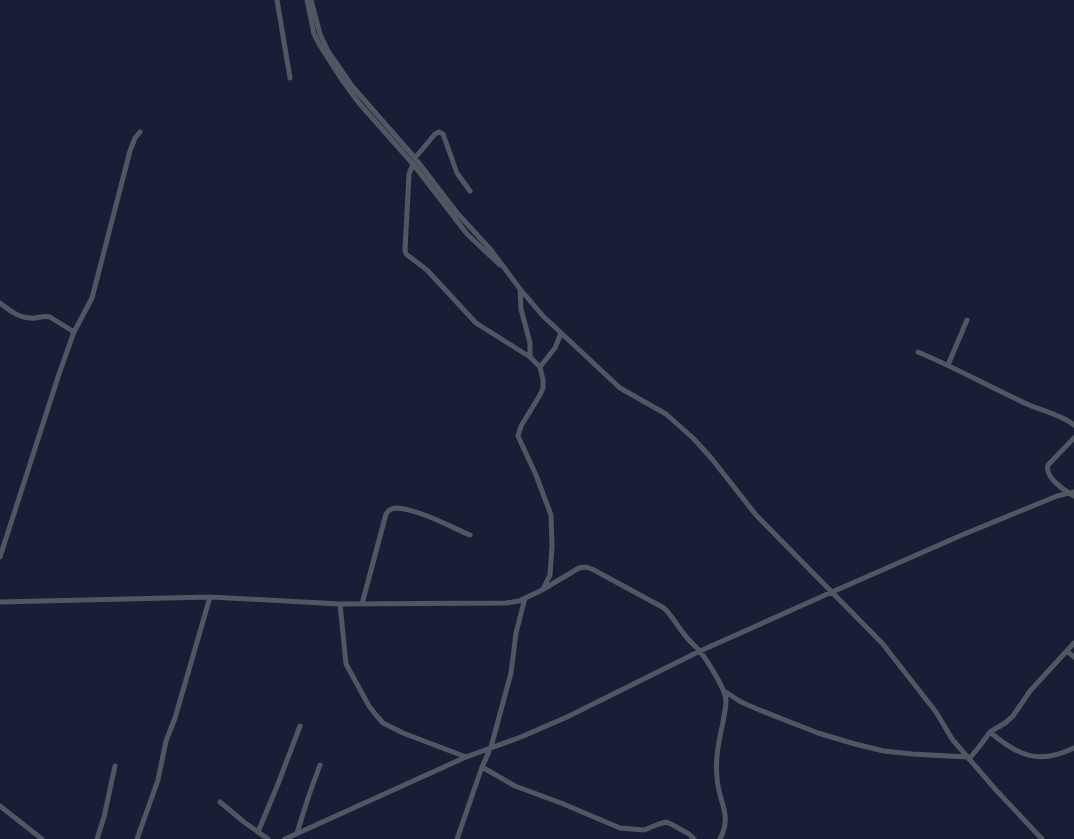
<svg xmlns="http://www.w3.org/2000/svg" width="1074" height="839" viewBox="0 0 1074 839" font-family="Spectral,serif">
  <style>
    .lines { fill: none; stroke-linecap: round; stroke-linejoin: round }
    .minor { stroke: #525662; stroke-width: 5 }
  </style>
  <rect width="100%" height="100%" fill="#171e35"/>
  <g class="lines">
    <path class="minor" d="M277,0L290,78
      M307,0L314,34L319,44L342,80L359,103L413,164L467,234L500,265
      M311,0L320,34L328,51L352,86L415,158L458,214L491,250L520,289L543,316L620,388L666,414L694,439L712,459L756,515L882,643L936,712L952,739L996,790L1042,839
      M415,158L435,134L439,132L443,134L457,173L470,191
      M413,164L409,174L405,250L406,254L427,270L476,323L530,357L540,367L543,380V388L540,395L521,426L518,436L536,475L551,515L552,546L550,575L543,589
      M520,289L521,309L530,343V357
      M0,303C9,310 19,318 31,318C38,319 43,315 50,317L74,332
      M918,352C956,368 992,388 1029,405C1043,411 1062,415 1074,425
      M948,365L967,320
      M540,367L555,348L561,333
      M1074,438L1048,465C1044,477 1065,491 1074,496
      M0,557L59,374L74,332L92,298L130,151L135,138L140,132
      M0,602L210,597L340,604L506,603L519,601L542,590L579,568L586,567L592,569L664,608C672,616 677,625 684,634C688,640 694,645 699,650C706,659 726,689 726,701C726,708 724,715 723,722C719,740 715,759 717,777C718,802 733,814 720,839
      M340,604L346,664L369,706L376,715L383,723L403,733L466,757
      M362,604L386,514C388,511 391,508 396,508C418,509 449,526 470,535
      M1067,651L1074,657
      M724,691L741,702L757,709L818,733L855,744L884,751L912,754L967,757
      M990,732C1018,756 1039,765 1074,748
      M969,759L979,747L990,732L1005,723L1013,716L1030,691L1074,643
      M482,767L515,786L561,803L620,828L644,830L659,824L666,822L671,824L689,834L694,839
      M220,802L244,822L268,839
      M0,806L42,839
      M258,832L278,784L300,726
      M297,833L309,795L320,765
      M97,839L104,817L115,766
      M137,839L158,780L166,741L175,718L210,597
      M285,839L466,757L521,737L567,717L700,651L832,592L962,535L1057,496L1074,492
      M457,839L482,767L491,747L511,673L516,633L525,598"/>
  </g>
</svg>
